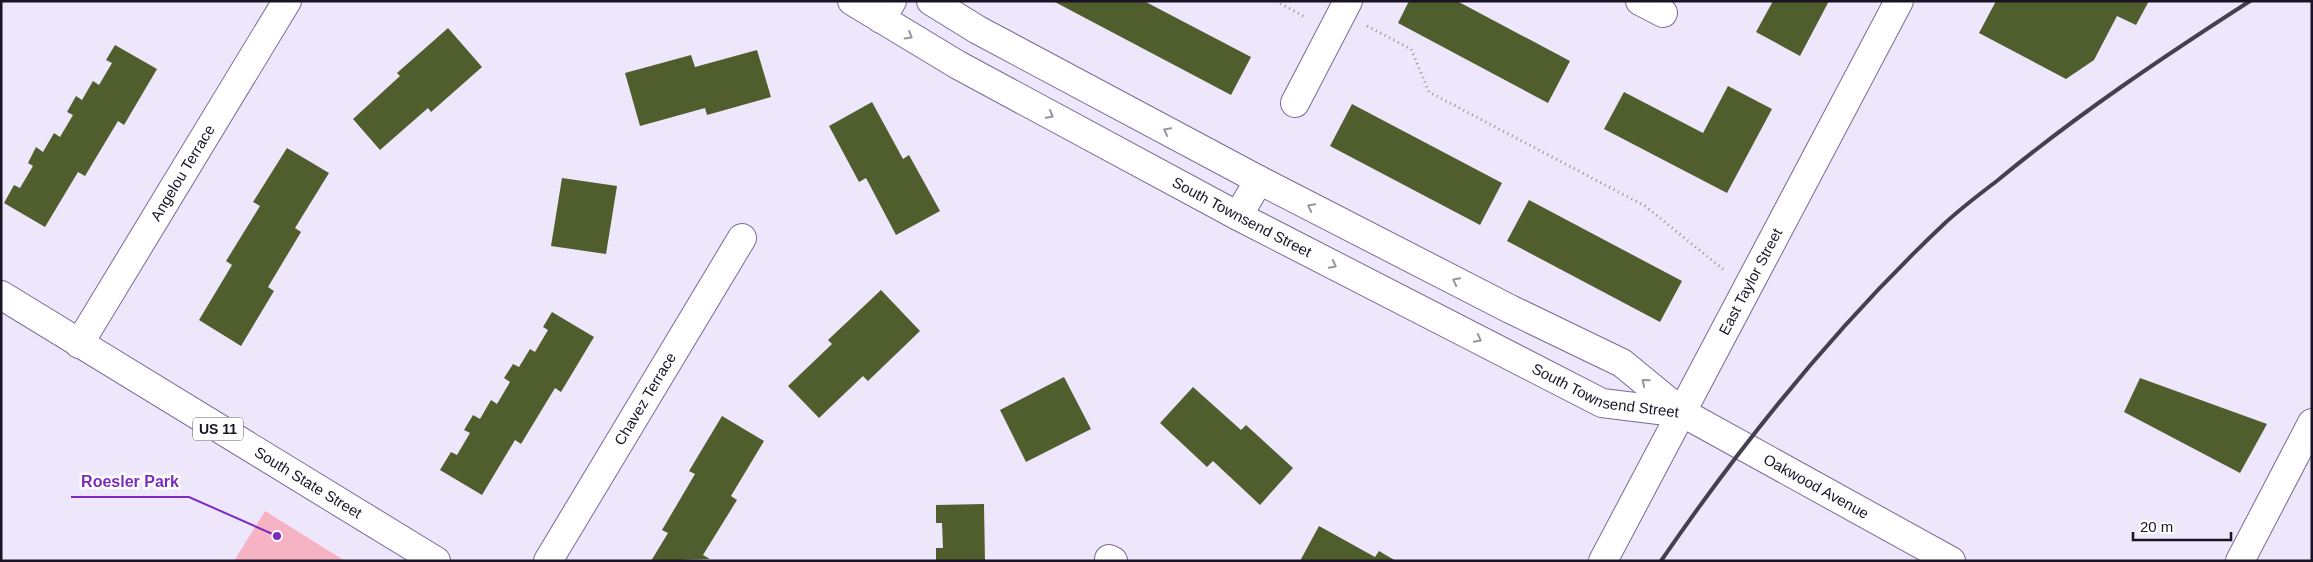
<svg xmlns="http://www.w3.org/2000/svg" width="2313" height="562" viewBox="0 0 2313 562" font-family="Arial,sans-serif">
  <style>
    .green { fill: #f6b3c4 }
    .building { fill: #505e2d }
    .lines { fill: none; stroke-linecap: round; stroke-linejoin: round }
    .street-casing { stroke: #7c6998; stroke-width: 30 }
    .secondary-casing { stroke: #7c6998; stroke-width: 30 }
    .primary-casing { stroke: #7c6998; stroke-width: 30 }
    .path { stroke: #958ea2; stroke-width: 3; stroke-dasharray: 1 4; stroke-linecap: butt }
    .street { stroke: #fff; stroke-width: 28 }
    .secondary { stroke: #fff; stroke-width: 28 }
    .primary { stroke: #fff; stroke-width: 28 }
    .rail { stroke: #463f51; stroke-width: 4 }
    .oneway { stroke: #98959d }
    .labels { text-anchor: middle; stroke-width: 5; stroke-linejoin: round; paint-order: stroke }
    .shield { fill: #fff; stroke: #5f5a66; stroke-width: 1 }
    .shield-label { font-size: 14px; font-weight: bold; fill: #1a1325 }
    .street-label { font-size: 15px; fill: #1a1325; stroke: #fff }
    .leader { fill: none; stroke: #7b2cbf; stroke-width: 2 }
    .callout-dot { fill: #7b2cbf; stroke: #fff; stroke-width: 2 }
    .callout-label { font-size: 16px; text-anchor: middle; font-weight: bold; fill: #7b2cbf; stroke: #fff; stroke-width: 5; stroke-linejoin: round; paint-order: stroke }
  </style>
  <rect width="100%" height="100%" fill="#eee7fc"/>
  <path class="green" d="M265,511L345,561H234Z"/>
  <path class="building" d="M1053,1H1144L1251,57L1231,95Z
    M1409,1H1457L1570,61L1548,103L1398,23Z
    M1773,1H1829L1800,56L1756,32Z
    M1996,1H2149L2136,25L2117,16L2094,60L2066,79L1979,33Z
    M448,28L482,67L431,112L428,108L380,150L353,119L400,76L397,73Z
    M115,45L157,69L124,125L118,121L85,176L78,172L45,227L4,203L14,185L20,188L33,166L28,163L36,147L43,152L54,133L60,137L73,115L67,112L76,96L82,100L93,81L99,85L112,63L106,60Z
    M757,50L771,97L707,115L705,108L640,126L625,73L691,55L695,67Z
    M1728,86L1772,109L1727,193L1604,129L1624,92L1703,133Z
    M872,102L903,159L909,155L940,211L896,235L866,178L859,182L829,126Z
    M1352,104L1502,183L1480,225L1330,146Z
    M287,148L329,173L295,228L301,232L268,287L274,291L241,346L199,320L232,265L226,261L260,206L253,202Z
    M562,178L617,186L606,254L551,246Z
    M1529,200L1682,281L1660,322L1507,241Z
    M881,290L920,331L868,381L863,376L819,418L788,386L832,344L828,340Z
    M552,312L594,337L561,392L555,388L521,444L515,440L482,495L440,470L451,452L457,455L470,433L464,430L473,415L480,419L491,400L497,404L510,382L504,378L513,364L519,367L530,349L535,352L548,330L543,327Z
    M1064,377L1091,429L1026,462L1000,410Z
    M2140,378L2267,424L2240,473L2124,412Z
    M1193,387L1241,430L1246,425L1293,468L1260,505L1213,461L1207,467L1160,423Z
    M722,416L764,441L731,496L737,500L703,555L710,559L651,561L668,533L662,530L695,474L689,471Z
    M984,504L985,561H936V548H943L942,523H936V505Z
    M1319,526L1375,557L1379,551L1396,561H1300Z"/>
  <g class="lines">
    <g class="street-casing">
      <g id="street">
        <path d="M1640,1L1663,13"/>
        <path d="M881,19L892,1"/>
        <path d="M1295,103L1348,1"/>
        <path d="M1238,216L1259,180"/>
        <path id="s1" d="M79,344L287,1"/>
        <path id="s2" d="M1683,413L1951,561"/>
        <path d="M1109,559L1113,561"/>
        <path id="s3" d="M548,561L742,238"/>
        <path d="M2240,561L2312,423"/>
      </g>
    </g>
    <g class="secondary-casing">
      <g id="secondary">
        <path id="s4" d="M852,1L958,65L1238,216L1602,403L1683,413"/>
        <path d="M931,1L978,30L1259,180L1510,309L1622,363L1683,413"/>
        <path id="s5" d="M1603,561L1899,1"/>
      </g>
    </g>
    <g class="primary-casing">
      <g id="primary">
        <path id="s6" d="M1,295L436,561"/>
      </g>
    </g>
    <path class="path" d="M1276,1L1305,17
      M1367,26L1411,49L1429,92L1645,206L1724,270"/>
    <use href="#street" class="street"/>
    <use href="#secondary" class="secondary"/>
    <use href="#primary" class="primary"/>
    <path class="rail" d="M1661,561C1744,440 1837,325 1944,224C1961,208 1980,194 1998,180C2078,114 2163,57 2250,1"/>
  </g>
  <defs><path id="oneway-chevron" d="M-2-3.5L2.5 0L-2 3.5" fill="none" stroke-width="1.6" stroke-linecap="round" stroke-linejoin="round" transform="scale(1.25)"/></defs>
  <g class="oneway">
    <use href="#oneway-chevron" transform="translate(909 36) rotate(31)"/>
    <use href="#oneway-chevron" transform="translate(1050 115) rotate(28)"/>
    <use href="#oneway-chevron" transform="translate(1167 131) rotate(-152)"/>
    <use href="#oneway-chevron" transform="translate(1311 207) rotate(-153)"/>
    <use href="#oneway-chevron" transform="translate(1333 265) rotate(27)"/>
    <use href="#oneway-chevron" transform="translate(1456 281) rotate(-153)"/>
    <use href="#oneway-chevron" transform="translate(1478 339) rotate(27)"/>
    <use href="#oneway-chevron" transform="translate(1645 382) rotate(-141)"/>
  </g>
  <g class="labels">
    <rect class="shield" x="193" y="417.5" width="50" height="23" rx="4"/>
    <g class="shield-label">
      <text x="218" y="434">US 11</text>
    </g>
    <g class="street-label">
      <text dy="5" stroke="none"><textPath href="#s1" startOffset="200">Angelou Terrace</textPath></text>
      <text dy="5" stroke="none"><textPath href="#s4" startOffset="446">South Townsend Street</textPath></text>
      <text dy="5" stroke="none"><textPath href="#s5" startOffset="316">East Taylor Street</textPath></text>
      <text dy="5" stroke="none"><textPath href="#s4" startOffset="851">South Townsend Street</textPath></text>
      <text dy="5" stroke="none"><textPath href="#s3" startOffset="189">Chavez Terrace</textPath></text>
      <text dy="5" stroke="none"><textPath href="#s6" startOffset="360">South State Street</textPath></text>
      <text dy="5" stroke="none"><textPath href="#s2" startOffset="152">Oakwood Avenue</textPath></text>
    </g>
  </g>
  <path class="leader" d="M277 536L189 497H71"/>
  <circle class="callout-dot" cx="277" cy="536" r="5"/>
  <g class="callout-label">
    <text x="130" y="487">Roesler Park</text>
  </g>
  <rect width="2313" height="562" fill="none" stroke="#1a1325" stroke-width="5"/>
  <path d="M2133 532v8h98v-8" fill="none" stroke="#1a1325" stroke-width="2.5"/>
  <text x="2140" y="532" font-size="15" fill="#1a1325" stroke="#ffffff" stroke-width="4" paint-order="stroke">20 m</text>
</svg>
